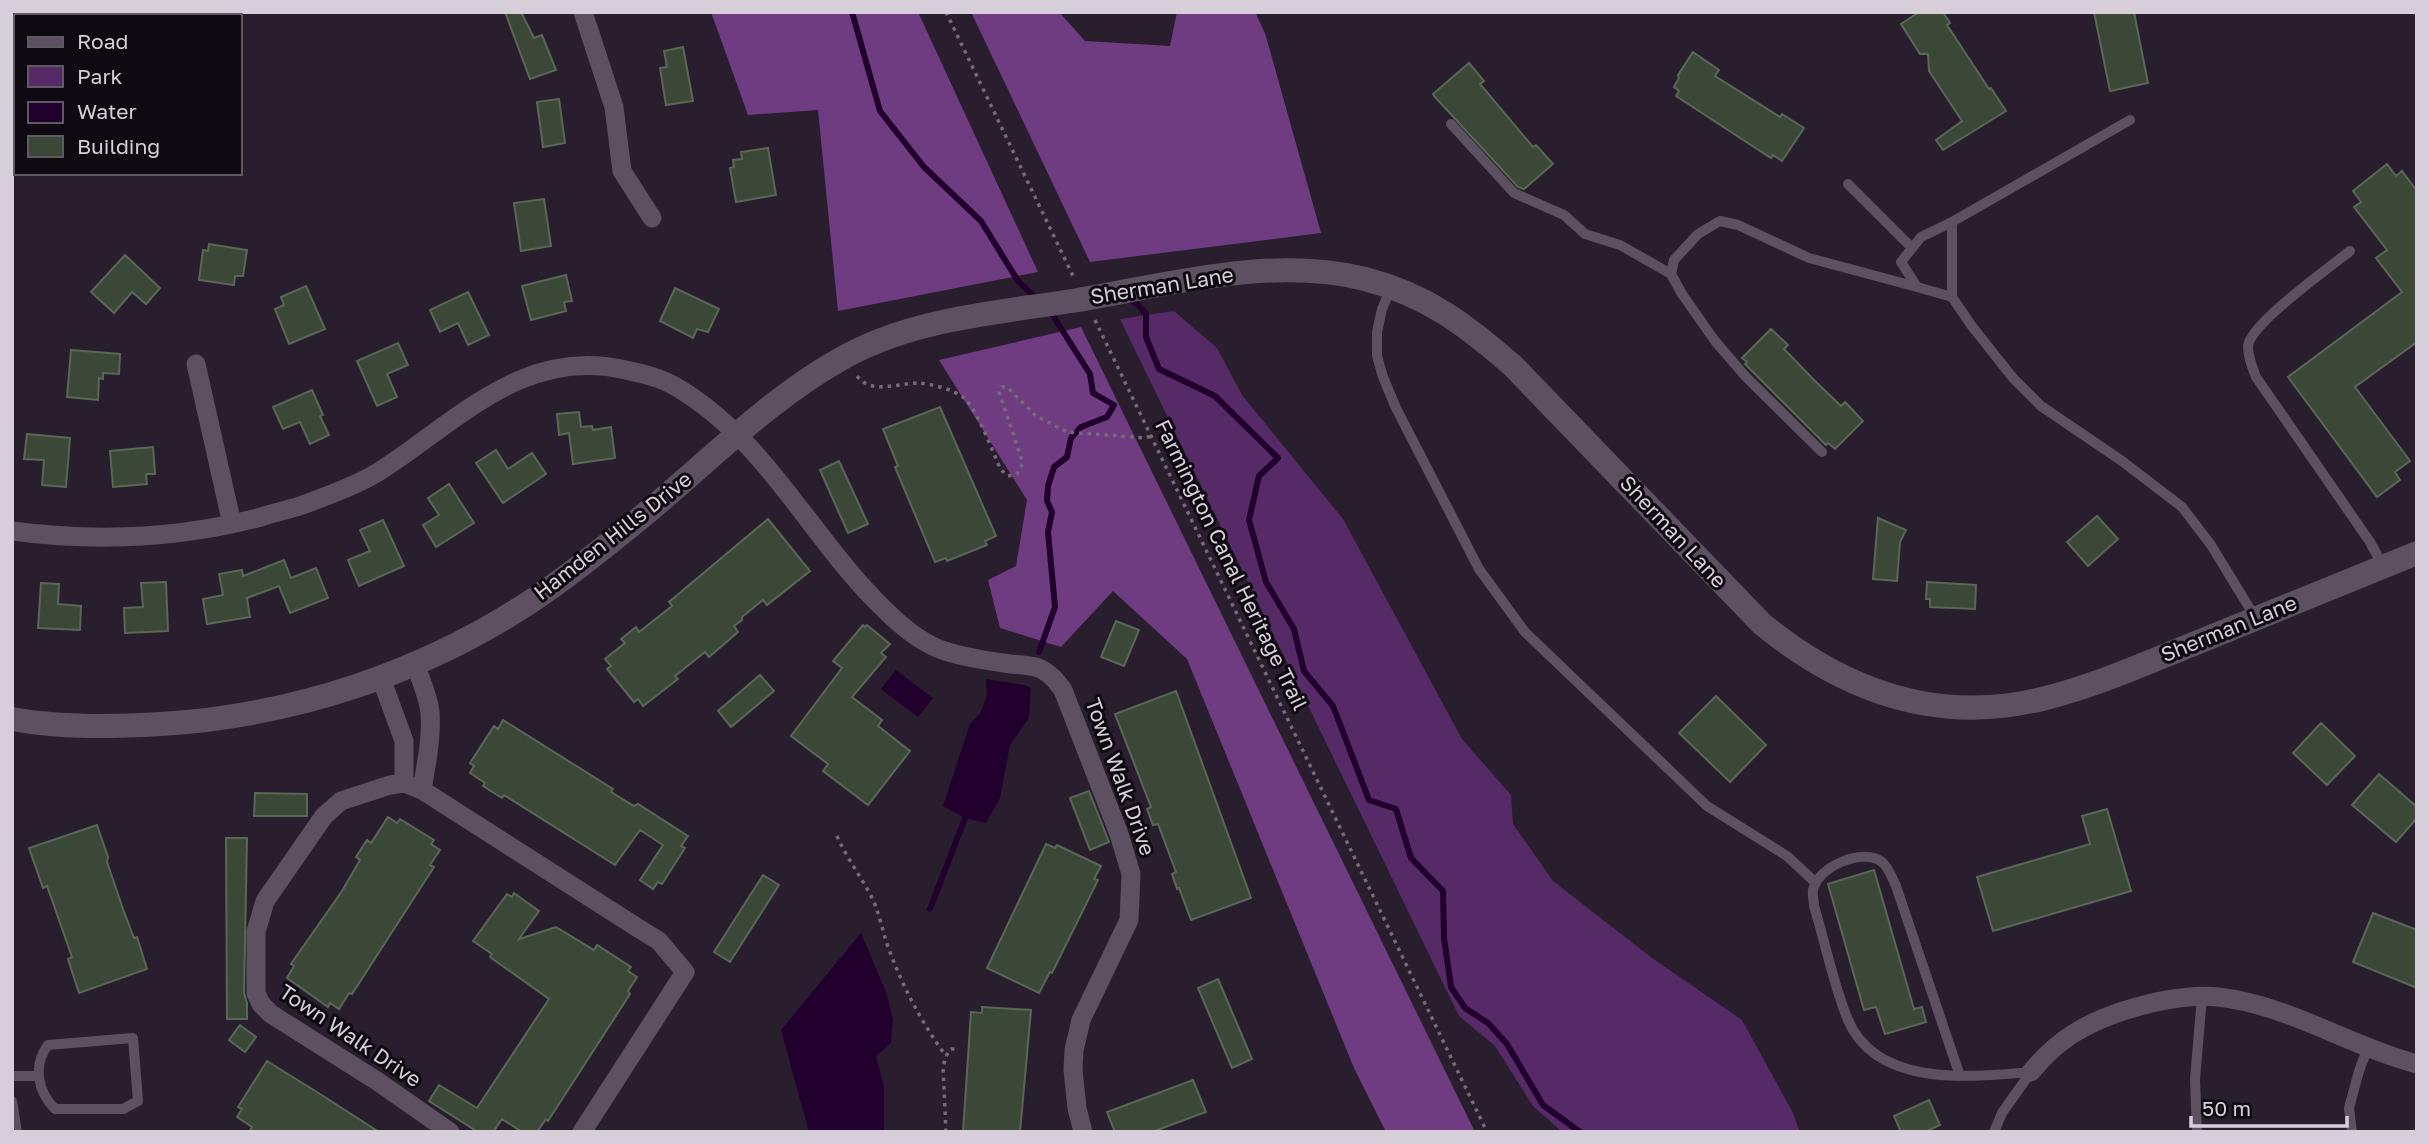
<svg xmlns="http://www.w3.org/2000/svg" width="2429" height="1144" viewBox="0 0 2429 1144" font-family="'Golos Text',sans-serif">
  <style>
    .green { fill: #562a67 }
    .forest { fill: #6f3c82 }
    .water { fill: #22002e }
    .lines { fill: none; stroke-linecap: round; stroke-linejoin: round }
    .stream { stroke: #22002e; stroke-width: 6 }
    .building { fill: #3b4838; stroke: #596756; stroke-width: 2 }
    .path { stroke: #756b78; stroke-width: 3.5; stroke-dasharray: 3.5 5; stroke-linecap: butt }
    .service { stroke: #5c5061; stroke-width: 10 }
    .minor { stroke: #5c5061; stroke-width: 19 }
    .tertiary { stroke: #5c5061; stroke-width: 24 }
    .labels { text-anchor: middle; stroke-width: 6; stroke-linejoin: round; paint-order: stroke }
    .street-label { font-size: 21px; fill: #d6cfd9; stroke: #0f0a11 }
  </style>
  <rect width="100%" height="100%" fill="#291e2d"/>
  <path class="green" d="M1174,311L1217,348L1242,395L1343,519L1462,739L1511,795L1513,824L1553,881L1652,958L1742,1020L1793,1113L1800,1132H1562L1533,1106L1495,1046L1459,1016L1120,319Z"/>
  <path class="forest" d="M711,12H918L1038,272L838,311L818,110L748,115Z
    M971,12H1059L1085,41L1170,46L1177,12H1255L1265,33L1321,233L1090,262Z
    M1081,327L1475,1132H1386L1354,1068L1187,659L1113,591L1061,647L1000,628L988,580L1016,566L1027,500L939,360Z"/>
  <path class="water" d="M896,670L933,698L918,717L881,689Z
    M986,679L1024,685L1031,688L1029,718L1010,745L1000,798L986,823L965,818L943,806L970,724L981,712L987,695Z
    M861,933L886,992L893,1019L891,1043L876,1056L884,1088V1132H809L781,1030Z"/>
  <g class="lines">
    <path class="stream" d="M852,12L880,111L924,167L981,221L1018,281L1038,300
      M1130,299L1137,304L1146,314V337L1159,369L1215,396L1278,458L1259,476L1249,520L1266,582L1294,629L1304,671L1333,706L1369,800L1396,809L1411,858L1443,891L1444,938L1451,987L1465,1008L1488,1023L1507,1044L1543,1105L1580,1132
      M1039,652L1055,607L1048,532L1052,512L1047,501L1048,486L1054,467L1067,457L1071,438L1081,427L1107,417L1114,405L1093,393L1090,374L1050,311
      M930,909L967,813"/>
  </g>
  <path class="building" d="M505,12H521L534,38L542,35L556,70L530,79Z
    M1919,12H1943L1950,23L1947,25L1989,89L1991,88L2006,111L1943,150L1936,140L1962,121L1929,71L1928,54H1920L1901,24Z
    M2094,12H2134L2148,83L2110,91Z
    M683,47L693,101L666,105L660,68L667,67L664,51Z
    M1693,52L1719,70L1715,76L1780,117L1782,114L1804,128L1782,161L1773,155L1771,158L1676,96L1679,91L1674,87L1679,78L1678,75Z
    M1469,63L1484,81L1480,84L1533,147L1536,145L1553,164L1524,189L1518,187L1434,96L1433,94Z
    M559,99L565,143L543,147L537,102Z
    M768,148L776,195L736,202L730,168L734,167L733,160L742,159L741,152Z
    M2387,164L2396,176L2402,171L2417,191V342L2355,387L2410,461L2395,472L2400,480L2377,497L2288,377L2402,292L2376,258L2387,250L2354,207L2361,202L2353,191Z
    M544,199L551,246L521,251L514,203Z
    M209,244L247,250L243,276H235L234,285L199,280L203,250L208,251Z
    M125,255L160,288L146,304L132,292L114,313L91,292Z
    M566,275L572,301L564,302L566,311L531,320L522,286Z
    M306,286L325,329L289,344L275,309L284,305L281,297Z
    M675,288L719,309L708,332L697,329L693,338L660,321Z
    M468,292L489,335L468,345L458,323L440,332L430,310Z
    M1771,329L1788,345L1784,349L1817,383L1841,406L1845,402L1863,421L1835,449L1828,443L1826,445L1745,364L1747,362L1742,358Z
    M398,343L408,365L387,374L397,397L377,406L357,361Z
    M71,350L120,354L119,374L103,373V379L99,378L98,400L67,397Z
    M312,390L323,415L320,416L329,435L310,444L300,422L283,429L273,407Z
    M940,407L996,536L985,541L987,545L947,561L946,558L935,562L895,467L898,466L883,429Z
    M579,412L581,427L592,426L593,430L611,427L615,458L573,464L569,433L559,435L557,414Z
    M27,434L70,438L66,487L42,485L44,460L24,459Z
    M153,447L155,474H146L147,484L113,487L110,451Z
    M496,450L508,469L532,453L546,474L503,503L476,463Z
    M839,461L868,524L848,533L820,470Z
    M449,484L474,523L436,547L423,525L439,515L428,498Z
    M2097,516L2118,539L2088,566L2067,542Z
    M1878,518L1906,530L1900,542L1897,581L1873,579Z
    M768,519L810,571L767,605L763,600L742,617V620L734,626L738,632L709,657L705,652L675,676L678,679L643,706L638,699L634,702L607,669L611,666L605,659L625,643L621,639L636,627L639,632L672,606L669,602Z
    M383,520L404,566L359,586L348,560L370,551L360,530Z
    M284,560L291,578L316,568L328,598L290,613L279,586L247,598L250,617L207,624L203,599L223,595L219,574L242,570L243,576Z
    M166,582L168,631L125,633L124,608L143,607L141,583Z
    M1927,582L1976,585L1975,609L1930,607V599H1926Z
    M41,583L59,584L58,604L81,606L80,630L38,628Z
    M1116,621L1139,630L1124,666L1101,657Z
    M863,625L865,627L867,625L890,644L881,653L886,657L852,697L882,720L878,726L910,751L868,805L823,771L828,764L791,736L842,668L833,661Z
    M760,675L774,691L731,727L718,711Z
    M1176,691L1251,898L1191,920L1179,888L1177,889L1172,874L1176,872L1158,824L1153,825L1147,809L1151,807L1115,714Z
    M1716,696L1766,745L1730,782L1679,733Z
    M503,720L613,789L611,792L634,806L638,804L688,836L681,846L685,848L662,884L658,882L653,889L640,880L663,845L640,830L615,865L504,795L502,798L483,786L485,783L470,773L474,766L470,763L494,726L498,729Z
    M2321,723L2355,756L2327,785L2293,753Z
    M2379,774L2417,807V818L2396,842L2352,805Z
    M1089,791L1109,842L1090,850L1070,798Z
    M255,793L307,794V816H254Z
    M2107,809L2131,891L1993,931L1977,877L2090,844L2082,816Z
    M388,817L397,823L400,819L434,840L431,844L440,850L430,865L434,867L352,994L349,993L339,1009L330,1003L328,1007L287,978L294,966L291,964L342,891L360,860L356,857L367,840L371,843Z
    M97,825L108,857L107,862L123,909L134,938L137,937L147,969L79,993L68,959L72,957L47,886L43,888L29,848Z
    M226,838H247L244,993L247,1003V1019H227Z
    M1046,844L1055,848L1057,845L1101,866L1094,879L1098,880L1052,973L1050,972L1039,993L987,968Z
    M1874,870L1914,1009L1922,1007L1926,1022L1885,1034L1876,1007L1864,1010L1828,884Z
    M763,875L779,885L730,962L714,952Z
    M514,893L539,911L519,939L556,927L594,950L597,945L631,967L628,971L637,977L628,991L630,994L548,1121L546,1119L537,1132H522L502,1119L493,1132H478L429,1101L439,1085L477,1108L549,999L490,957L492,954L473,941L507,894L512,897Z
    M2373,913L2417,930V988L2353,962Z
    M1218,979L1252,1059L1232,1068L1198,988Z
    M982,1007L1031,1010L1020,1132H963L971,1012L982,1013Z
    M240,1025L256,1037L245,1052L229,1040Z
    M267,1061L320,1094L379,1132H249L252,1127L237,1117L242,1109L238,1107Z
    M1193,1080L1206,1112L1152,1132H1115L1107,1112Z
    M1929,1100L1940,1125L1925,1132H1901L1894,1116Z"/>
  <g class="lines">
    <path class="path" d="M946,12L1074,278
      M1095,320L1487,1132
      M857,376C871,395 898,383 918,383C931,384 953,389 964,398C977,409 993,453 1001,470L1008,476L1017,474L1023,463L999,392L1002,387H1007L1036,416L1067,432L1145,438L1151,436
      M837,836C847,859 863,879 874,902C880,917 883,932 888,947C903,987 921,1022 946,1056
      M946,1132L943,1067L946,1056L951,1049H957"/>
    <path class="service" d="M2130,120L1952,222V297L1971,325L2013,378L2041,406L2122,461L2182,507L2211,545L2255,617
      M1451,124L1514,193L1564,215L1585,234L1620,245L1671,274
      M1848,184L1912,248
      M1952,222L1921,237L1901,262L1917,287L1952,297
      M2350,251C2330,267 2250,324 2248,346C2248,357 2252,367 2256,377L2370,542L2383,566
      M1391,288L1382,309L1377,332V356L1383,377L1396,408L1479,569L1525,632L1707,806L1787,856L1816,883
      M1822,452L1746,377L1715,341L1682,294L1671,274L1674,260L1698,234L1720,221L1738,225L1809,258L1917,287
      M133,1038L138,1101L123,1109H55C37,1091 33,1065 48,1045Z
      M12,1076H39
      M1960,1076L1896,886C1892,878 1889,868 1882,862C1863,847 1817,867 1813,890C1812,895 1814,901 1814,906C1825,942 1834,987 1848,1020C1877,1088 1971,1077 2031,1072
      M12,1101L17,1132
      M1994,1132L2002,1113L2031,1072
      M2197,1132L2195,1079L2202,997
      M2352,1132L2349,1108L2359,1071L2368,1047"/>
    <path class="minor" d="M583,12L614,107L622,171L652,218
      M196,364L232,524
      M12,531C96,542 179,539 261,517C276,512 293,509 308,503C332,494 359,484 380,471C458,421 524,346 626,370C644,374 662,378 678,388C768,442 811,539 885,610C901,626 923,644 945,651C966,658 989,661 1011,664C1021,665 1033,665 1041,669C1051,674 1057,682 1063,690L1119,834L1131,874L1129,920L1081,1020L1074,1050L1073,1070L1077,1108L1083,1132
      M415,664C421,680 428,696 430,712C432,738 426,765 422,790
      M381,678L404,741V783
      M2031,1072C2057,1040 2084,1024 2123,1011C2152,1002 2188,994 2218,997C2289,1005 2349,1046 2417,1064
      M450,1132L377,1081L271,1014L261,1004L256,993V932L265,901L324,816L341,801L390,785L404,783L422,790L638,928L659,941L685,972L582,1132"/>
    <path class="tertiary" d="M12,719C61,728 112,727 161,724C293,716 423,673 533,600C570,575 605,547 639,519C704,466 765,402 839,360C911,318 998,313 1078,300C1171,284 1272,256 1365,279C1427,295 1466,325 1513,366L1762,624C1843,690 1936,725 2042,699C2095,686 2146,663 2196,643C2270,613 2343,583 2417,553"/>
  </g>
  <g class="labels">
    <g class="street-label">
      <text transform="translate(1162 286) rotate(-9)" y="7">Sherman Lane</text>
      <text transform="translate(1673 532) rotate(47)" y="7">Sherman Lane</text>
      <text transform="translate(613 536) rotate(-38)" y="7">Hamden Hills Drive</text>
      <text transform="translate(1231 565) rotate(64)" y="7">Farmington Canal Heritage Trail</text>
      <text transform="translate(2229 629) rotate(-22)" y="7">Sherman Lane</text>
      <text transform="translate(1120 777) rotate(70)" y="7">Town Walk Drive</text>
      <text transform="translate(350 1036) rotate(34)" y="7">Town Walk Drive</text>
    </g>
  </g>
  <rect width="2429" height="1144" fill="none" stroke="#d6cfd9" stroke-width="28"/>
  <rect x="14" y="14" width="228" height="161" fill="#0f0a11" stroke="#5f5961" stroke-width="2"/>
  <rect x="28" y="37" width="35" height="10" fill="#5c5061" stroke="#5f5961" stroke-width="2"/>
  <text x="77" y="49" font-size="21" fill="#d6cfd9">Road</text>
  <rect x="28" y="66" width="35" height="21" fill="#562a67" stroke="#5f5961" stroke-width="2"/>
  <text x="77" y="84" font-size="21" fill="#d6cfd9">Park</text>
  <rect x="28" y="102" width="35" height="21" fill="#22002e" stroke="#5f5961" stroke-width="2"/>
  <text x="77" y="119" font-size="21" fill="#d6cfd9">Water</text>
  <rect x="28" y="136" width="35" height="21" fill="#3b4838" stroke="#5f5961" stroke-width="2"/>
  <text x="77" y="154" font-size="21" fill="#d6cfd9">Building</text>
  <path d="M2191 1116v10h156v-10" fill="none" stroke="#d6cfd9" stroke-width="3.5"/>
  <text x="2202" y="1116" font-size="21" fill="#d6cfd9" stroke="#0f0a11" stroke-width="5" paint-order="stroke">50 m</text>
</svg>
